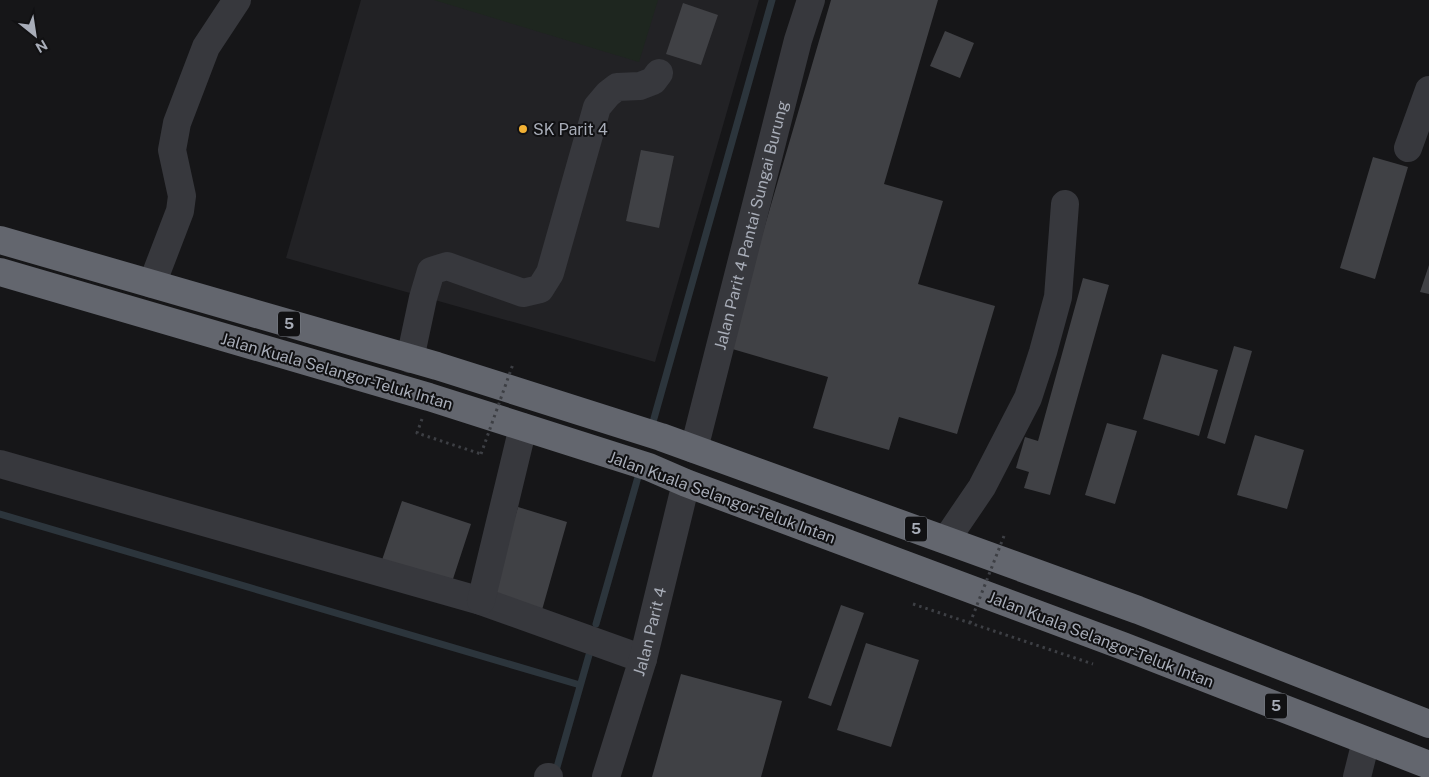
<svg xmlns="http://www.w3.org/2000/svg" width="1429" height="777" viewBox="0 0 1429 777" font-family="'Public Sans',sans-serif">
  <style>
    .built { fill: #222225 }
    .green { fill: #1e261f }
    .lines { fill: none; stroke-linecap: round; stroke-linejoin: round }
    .stream { stroke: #2c353c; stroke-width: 7 }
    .building { fill: #404145 }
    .path { stroke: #3d3f44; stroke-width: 3; stroke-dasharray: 2.5 4; stroke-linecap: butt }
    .minor { stroke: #37383d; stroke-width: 28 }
    .highway { stroke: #63666e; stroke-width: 28 }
    .path-bridge { stroke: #3d3f44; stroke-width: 3; stroke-dasharray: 2.5 4; stroke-linecap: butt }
    .poi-dot { fill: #f2b134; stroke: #111113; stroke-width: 2 }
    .labels { text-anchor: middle; stroke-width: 4; stroke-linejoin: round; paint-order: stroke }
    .shield { fill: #111113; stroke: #7b7e86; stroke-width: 1 }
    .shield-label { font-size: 15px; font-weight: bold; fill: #a8adb8 }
    .poi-label { font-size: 16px; fill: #a8adb8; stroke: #111113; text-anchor: start }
    .street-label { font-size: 16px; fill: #a8adb8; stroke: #111113 }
  </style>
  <rect width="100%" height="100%" fill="#161618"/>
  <path class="built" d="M361,0H759L655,362L286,258Z"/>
  <path class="green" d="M434,0H658L639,62Z"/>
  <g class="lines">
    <path class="stream" d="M651,429L772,0
      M0,514L580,685
      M596,624L640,470
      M555,774L589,655"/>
  </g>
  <path class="building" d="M831,0H938L884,184L943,201L918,284L995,306L957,434L899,417L889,450L813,428L828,377L729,348Z
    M683,3L718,15L701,65L666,54Z
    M945,31L974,43L960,78L930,66Z
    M641,150L674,156L659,228L626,221Z
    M1373,157L1408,167L1375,279L1340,268Z
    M1429,265V294L1420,292Z
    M1083,278L1109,285L1050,495L1024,488L1029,472L1016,468L1025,437L1038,441Z
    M1234,346L1252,351L1225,444L1207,438Z
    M1162,354L1218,370L1199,436L1143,419Z
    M1107,423L1137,431L1115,504L1085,495Z
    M1255,435L1304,450L1287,509L1237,495Z
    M402,501L471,524L452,582L382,560Z
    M518,507L567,522L542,610L492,596Z
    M841,605L864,613L831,706L808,698Z
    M866,643L919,660L891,747L837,730Z
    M681,674L782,701L761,777H652Z"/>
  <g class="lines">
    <path class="path" d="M422,419L417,433L481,454
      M913,604L1093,664"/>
    <g class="minor">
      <path d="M1408,148L1429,90"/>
      <path d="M152,284L180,211L182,196L172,150L177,123L206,47L237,0"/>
      <path d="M410,359L423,298L431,271L447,266L523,293L540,289L550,273L597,107L608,94L617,87L640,86L653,81L659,73"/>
      <path id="s1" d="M694,449L798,40L811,0"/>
      <path d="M0,464L481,601L643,659"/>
      <path d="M946,540L982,487L1028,398L1043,352L1058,297L1065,204"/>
      <path d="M481,601L523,427"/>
      <path d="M548,777H549"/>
      <path id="s2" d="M606,777L643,659L686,483"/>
      <path d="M1357,777L1366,741"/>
    </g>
    <path class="highway" d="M0,240L437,366L661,437L1138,610L1429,724
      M0,272L429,397L649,467L686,483L1123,646L1429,765"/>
    <path class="path-bridge" d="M481,454L513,364
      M970,623L1004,536"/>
  </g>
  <circle class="poi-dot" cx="523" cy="129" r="5"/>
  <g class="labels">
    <g class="shield">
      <rect x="278" y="311.5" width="22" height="25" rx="4"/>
      <rect x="905" y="516.5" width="22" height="25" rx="4"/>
      <rect x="1265" y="693.5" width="22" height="25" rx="4"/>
    </g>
    <g class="shield-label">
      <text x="289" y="329">5</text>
      <text x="916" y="534">5</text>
      <text x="1276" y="711">5</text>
    </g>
    <g class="poi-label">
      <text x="533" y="135">SK Parit 4</text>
    </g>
    <g class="street-label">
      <text dy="6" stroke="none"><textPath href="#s1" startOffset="231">Jalan Parit 4 Pantai Sungai Burung</textPath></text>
      <text transform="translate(337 371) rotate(16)" y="6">Jalan Kuala Selangor-Teluk Intan</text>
      <text transform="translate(722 497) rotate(20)" y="6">Jalan Kuala Selangor-Teluk Intan</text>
      <text dy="6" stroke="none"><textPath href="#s2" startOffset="152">Jalan Parit 4</textPath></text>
      <text transform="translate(1101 639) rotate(21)" y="6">Jalan Kuala Selangor-Teluk Intan</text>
    </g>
  </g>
  <g transform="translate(35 35) rotate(150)" stroke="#111113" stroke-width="4" paint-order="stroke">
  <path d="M0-4L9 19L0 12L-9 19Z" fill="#a8adb8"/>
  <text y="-8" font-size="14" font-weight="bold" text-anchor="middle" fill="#a8adb8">N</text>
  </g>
</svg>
